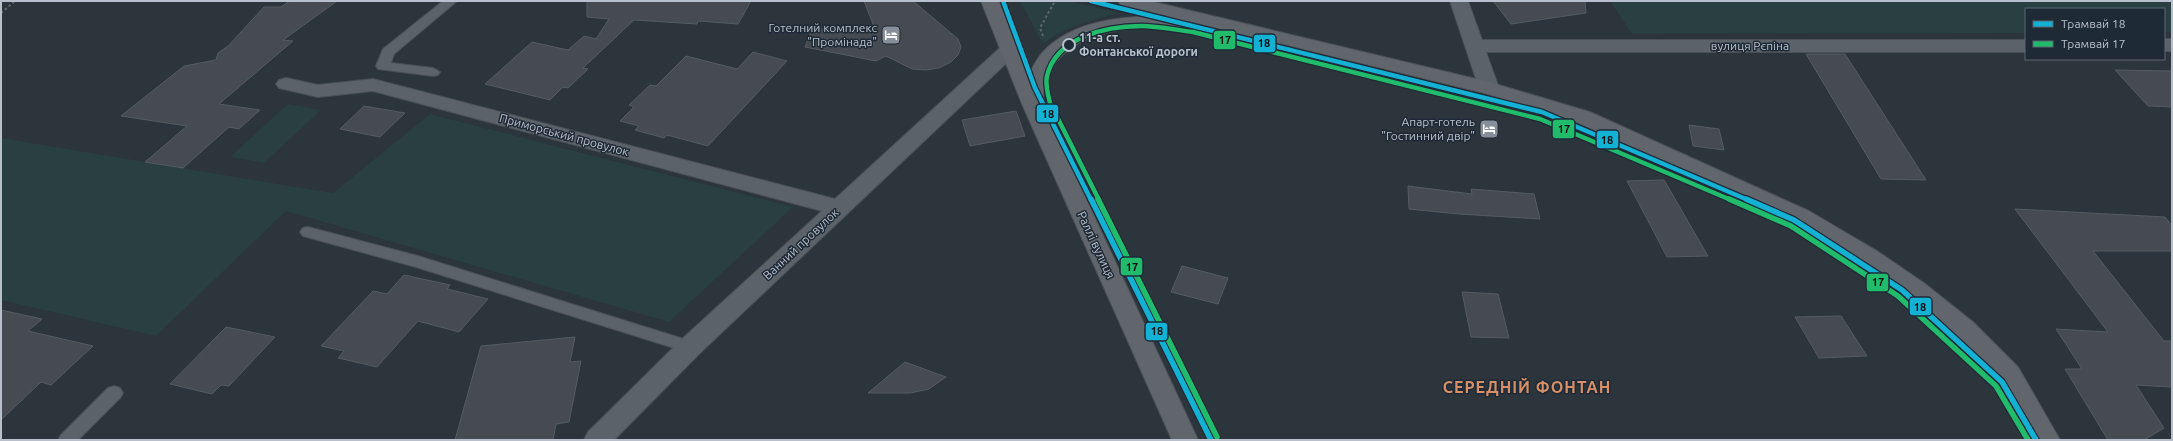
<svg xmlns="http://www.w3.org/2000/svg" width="2173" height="441" viewBox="0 0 2173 441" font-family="Ubuntu,sans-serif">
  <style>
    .green { fill: #293f42 }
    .building { fill: #454b51; stroke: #545b63 }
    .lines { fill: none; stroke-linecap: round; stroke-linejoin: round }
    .service-casing { stroke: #4a5056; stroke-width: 2 }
    .minor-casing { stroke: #4a5056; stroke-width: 2 }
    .secondary-casing { stroke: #4a5056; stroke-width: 2 }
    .path { stroke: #60666c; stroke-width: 2; stroke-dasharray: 2.5 2.5; stroke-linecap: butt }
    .service { fill: #5c6269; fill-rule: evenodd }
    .minor { fill: #5c6269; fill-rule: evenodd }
    .secondary { fill: #61666d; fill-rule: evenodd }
    .tram-1-far1-casing { stroke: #1f2a37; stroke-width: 7 }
    .tram-1-casing { stroke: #1f2a37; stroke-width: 8 }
    .tram-2-far1-casing { stroke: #1f2a37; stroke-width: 7 }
    .tram-2-casing { stroke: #1f2a37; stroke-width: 8 }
    .tram-1-far1 { stroke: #13b2d5; stroke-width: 4.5 }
    .tram-1 { stroke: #13b2d5; stroke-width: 5.5 }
    .tram-2-far1 { stroke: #20bc6c; stroke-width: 4.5 }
    .tram-2 { stroke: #20bc6c; stroke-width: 5.5 }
    .stop-dot { fill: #1f2a37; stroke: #b7c0cb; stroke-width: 2 }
    .labels { text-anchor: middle; stroke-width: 3; stroke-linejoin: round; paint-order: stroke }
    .poi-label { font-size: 12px; fill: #b7c0cb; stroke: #1f2a37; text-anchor: end }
    .stop-label { font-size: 12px; font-weight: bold; fill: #b7c0cb; stroke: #1f2a37; text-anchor: start }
    .street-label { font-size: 12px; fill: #b7c0cb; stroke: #1f2a37 }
    .district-label { font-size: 16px; font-weight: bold; letter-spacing: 1px; fill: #d78f67; stroke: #1f2a37 }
    .line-badge { stroke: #1f2a37; stroke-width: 1.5 }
    .pale-badge-label { font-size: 11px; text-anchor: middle; font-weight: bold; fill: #111 }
  </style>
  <rect width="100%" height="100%" fill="#2c343c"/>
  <path class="green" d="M1020,1H1069L1118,13C1092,21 1065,26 1043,44Z
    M1610,1H2172V32H2164V9H2026V33L1632,34Z
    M288,104L321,110L264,163L230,157Z
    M430,114L793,207L669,322L286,211L156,336L1,300V138L333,193Z"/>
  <path class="building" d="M290,1H337L283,40L293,41L219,104L260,110L239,129L229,127L183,168L145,162L187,126L121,116L184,66L216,60L218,53L228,46L264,7H281Z
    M587,1H751L738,24L698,21L697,24L634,20L583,68L588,69L568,88L563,87L550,100L485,84L532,42L568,50L584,36L596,39L609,19L587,17Z
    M864,1H913L958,39L961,47L958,55L951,62L939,68L926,70L912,69L886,56L876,61L805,47L812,29H875Z
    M1493,1H1585L1586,13L1511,24Z
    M753,52L787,61L708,146L667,135L664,138L635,130L639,126L620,121L634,107L629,105L650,85L656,86L686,56L737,69Z
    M1806,54H1845L1926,180L1881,179Z
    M2115,70L2172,71V107L2148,106Z
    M364,106L405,113L380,137L340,129Z
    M1016,111L1025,136L970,146L962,120Z
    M1689,125L1719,129L1724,150L1693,146Z
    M1664,180L1682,211L1708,256L1667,257L1627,181Z
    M1408,186L1472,194L1471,189L1534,194L1540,219L1459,214L1409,209Z
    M2015,209L2165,217L2172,226V251H2093L2164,341H2172V387L2136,385L2164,428L2144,440H2108L2065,369H2082L2056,329L2108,332Z
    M1182,266L1228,278L1218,304L1171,292Z
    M404,275L450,285L447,289L488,299L459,332L418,321L377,367L338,358L344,351L321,346L373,291L387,294Z
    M1462,292L1498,294L1509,338L1471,337Z
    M1,310L42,319L28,331L93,346L51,385L41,382L1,420Z
    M1841,316L1867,356L1819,358L1795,317Z
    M226,327L275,337L229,386L221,385L212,394L170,384Z
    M575,337L570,362L581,361L569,422L556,424L553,440H455L481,346Z
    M905,362L946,377L929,389L910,393H868Z"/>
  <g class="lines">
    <g class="service-casing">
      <path id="service" d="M443,1H457L394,54L391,63L433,68L440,72L438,75L433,76L378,69L376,66L383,49Z
        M308,227L418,256L690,341L696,342L698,347L696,352L690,353L416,267L303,236L300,232L303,228Z
        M114,386L120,388L123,393L120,398L78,440H58L61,435L108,388Z"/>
    </g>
    <g class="minor-casing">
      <path id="minor" d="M1450,1H1468L1482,40H2026V52H1486L1499,88L1496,92L1489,94L1482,92L1479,88Z
        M2164,39H2172V51H2164Z
        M1009,44L1016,46L1018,50L1016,54L699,354L614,440H584L588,432L681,340L822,211L373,91L318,97L279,88L276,84L279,80L286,78L318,85L373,79L835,199L1002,46Z"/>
    </g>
    <g class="secondary-casing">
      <path id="secondary" d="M981,1H999L1029,74C1033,67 1037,59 1042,53C1073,19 1126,16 1168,16L1121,5L1118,1H1150L1489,82L1590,112L1809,211L1877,251L1924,283L1973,322L2018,367L2060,440H2033L2000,381L1957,336L1908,295L1861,263L1793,221L1576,122L1484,93L1188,21L1185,26C1171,30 1155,27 1140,28C1104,30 1066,40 1048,74C1044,83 1044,94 1042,104L1198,440H1172L1022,104Z"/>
    </g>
    <path class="path" d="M1,13L15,1
      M1043,36L1040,28L1055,1"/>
    <use href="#service" class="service"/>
    <use href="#minor" class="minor"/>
    <use href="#secondary" class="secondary"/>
    <g class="tram-1-far1-casing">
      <path id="tram-1-far1" d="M1003,1L1035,88L1091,200
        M1091,1L1542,112L1748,200"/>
    </g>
    <g class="tram-1-casing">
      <path id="tram-1" d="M1091,199L1211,440
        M1746,199L1794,220L1902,290L2002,382L2036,440"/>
    </g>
    <g class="tram-2-far1-casing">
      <path id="tram-2-far1" d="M1099,200L1050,103C1048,94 1045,85 1047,76C1056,37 1107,26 1141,26C1158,26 1176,30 1193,32L1540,119L1731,200"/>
    </g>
    <g class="tram-2-casing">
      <path id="tram-2" d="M1098,199L1217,437
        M1729,199L1791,226L1898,296L1996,386L2028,440"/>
    </g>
    <use href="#tram-1-far1" class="tram-1-far1"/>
    <use href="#tram-1" class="tram-1"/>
    <use href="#tram-2-far1" class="tram-2-far1"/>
    <use href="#tram-2" class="tram-2"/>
  </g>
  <defs>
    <g id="hotel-square" transform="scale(1)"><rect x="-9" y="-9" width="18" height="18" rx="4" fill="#868f99" stroke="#1f2a37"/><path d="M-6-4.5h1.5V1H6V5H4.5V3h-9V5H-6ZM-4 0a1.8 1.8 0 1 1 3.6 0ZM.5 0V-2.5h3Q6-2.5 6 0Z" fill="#fff"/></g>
  </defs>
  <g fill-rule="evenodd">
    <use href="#hotel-square" x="891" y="35"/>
    <use href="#hotel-square" x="1489" y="129"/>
  </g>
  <circle class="stop-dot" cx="1069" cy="45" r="6"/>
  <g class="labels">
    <g class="poi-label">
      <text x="877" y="32">Готелний комплекс<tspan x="877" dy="14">"Промінада"</tspan></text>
      <text x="1475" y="126">Апарт-готель<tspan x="1475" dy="14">"Гостинний двір"</tspan></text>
    </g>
    <g class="stop-label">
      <text x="1079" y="42">11-а ст.<tspan x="1079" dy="14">Фонтанської дороги</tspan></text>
    </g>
    <g class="street-label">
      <text x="1750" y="50">вулиця Рєпіна</text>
      <text transform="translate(564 135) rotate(15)" y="4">Приморський провулок</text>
      <text transform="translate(801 244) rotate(-43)" y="4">Ванний провулок</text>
      <text transform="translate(1096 245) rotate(65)" y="4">Раллі вулиця</text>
    </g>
    <g class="district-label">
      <text x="1527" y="393">СЕРЕДНІЙ ФОНТАН</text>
    </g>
  </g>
  <g class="line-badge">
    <rect x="1213" y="30" width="23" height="20" rx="4" fill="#20bc6c"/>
    <rect x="1253" y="34" width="23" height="19" rx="4" fill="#13b2d5"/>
    <rect x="1036" y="104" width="23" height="19" rx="4" fill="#13b2d5"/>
    <rect x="1552" y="119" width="23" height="20" rx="4" fill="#20bc6c"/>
    <rect x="1596" y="130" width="23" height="19" rx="4" fill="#13b2d5"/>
    <rect x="1120" y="257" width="23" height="19" rx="4" fill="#20bc6c"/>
    <rect x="1866" y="273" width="23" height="19" rx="4" fill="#20bc6c"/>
    <rect x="1909" y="297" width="23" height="19" rx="4" fill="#13b2d5"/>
    <rect x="1145" y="322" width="23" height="19" rx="4" fill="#13b2d5"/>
  </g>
  <g class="pale-badge-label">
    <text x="1225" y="44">17</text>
    <text x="1264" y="47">18</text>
    <text x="1048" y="118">18</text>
    <text x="1564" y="133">17</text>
    <text x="1607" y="144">18</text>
    <text x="1132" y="271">17</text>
    <text x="1878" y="286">17</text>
    <text x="1920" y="311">18</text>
    <text x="1157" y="335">18</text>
  </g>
  <rect width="2173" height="441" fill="none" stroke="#b7c0cb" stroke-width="4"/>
  <rect x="2025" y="8" width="140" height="52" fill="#1f2a37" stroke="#5c6672"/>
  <rect x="2033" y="21" width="20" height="6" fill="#13b2d5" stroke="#5c6672"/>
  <text x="2061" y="28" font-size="12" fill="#b7c0cb">Трамвай 18</text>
  <rect x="2033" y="41" width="20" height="6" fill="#20bc6c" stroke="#5c6672"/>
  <text x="2061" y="48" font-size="12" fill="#b7c0cb">Трамвай 17</text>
</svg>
